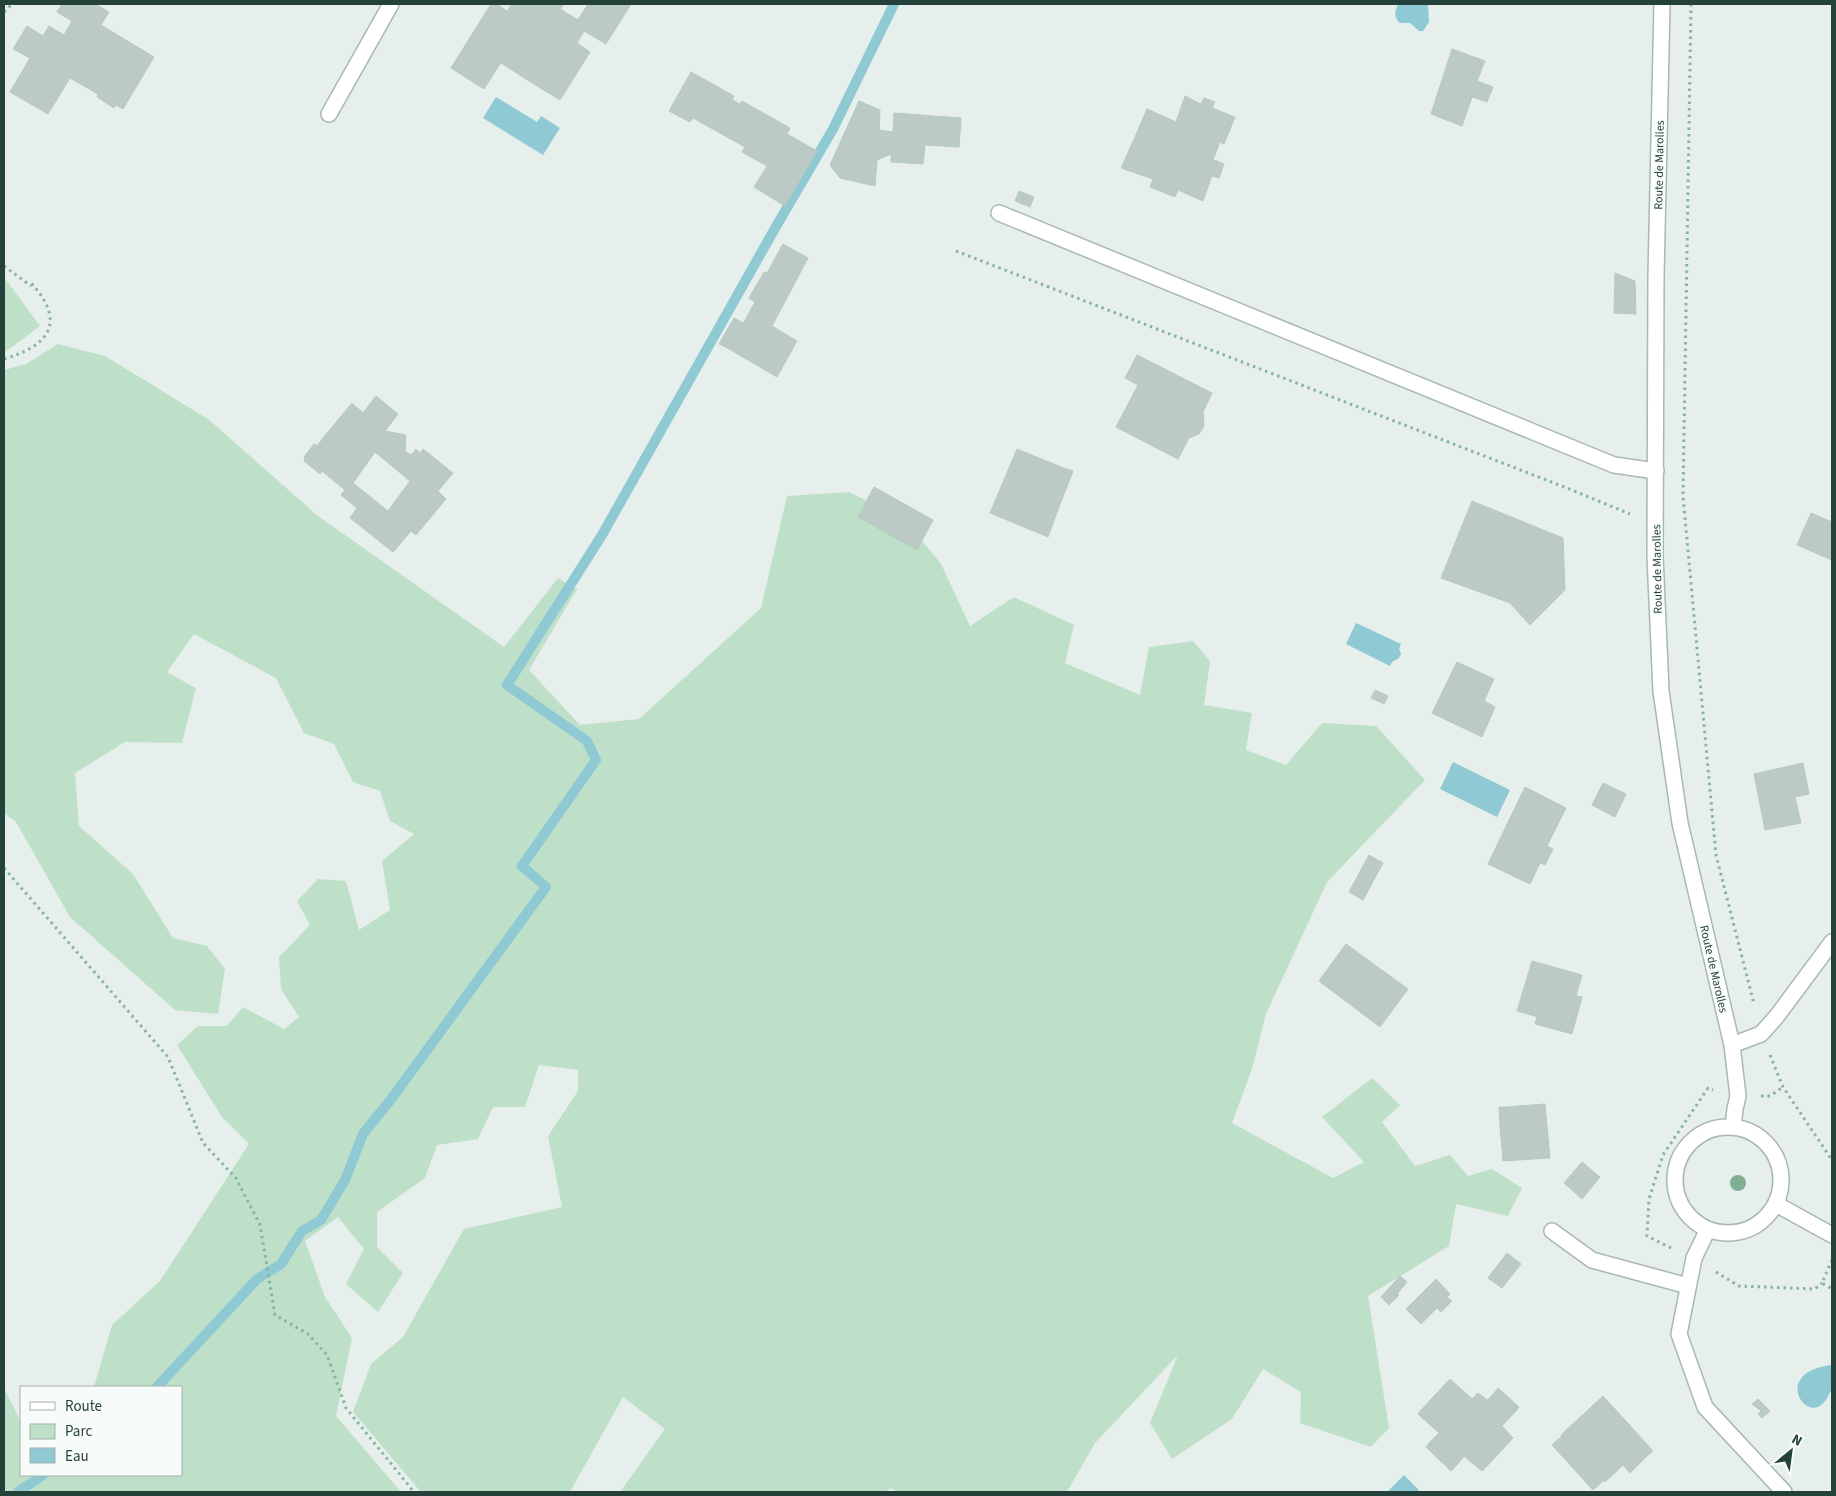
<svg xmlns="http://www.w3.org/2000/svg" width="1836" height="1496" viewBox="0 0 1836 1496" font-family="'Source Sans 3',sans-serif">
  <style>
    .green { fill: #bfe0c8 }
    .water { fill: #8ec9d4 }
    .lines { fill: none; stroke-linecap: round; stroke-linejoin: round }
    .stream { stroke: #8ec9d4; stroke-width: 10 }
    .building { fill: #bbcac4; stroke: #b8c9c2; fill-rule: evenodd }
    .service-casing { stroke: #a8b8b2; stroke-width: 18 }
    .minor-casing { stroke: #a8b8b2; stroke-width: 18 }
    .tertiary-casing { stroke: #a8b8b2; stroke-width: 18 }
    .path { stroke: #86b3a5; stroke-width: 3; stroke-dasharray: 2.5 4; stroke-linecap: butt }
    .service { stroke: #fff; stroke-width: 15 }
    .minor { stroke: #fff; stroke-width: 15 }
    .tertiary { stroke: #fff; stroke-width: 15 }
    .tree { fill: #80af93 }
    .labels { text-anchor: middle; stroke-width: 4; stroke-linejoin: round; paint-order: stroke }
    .street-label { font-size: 12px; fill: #24423a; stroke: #f7fbf9 }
  </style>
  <rect width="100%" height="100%" fill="#e6efeb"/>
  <path class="green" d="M4,277L40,326L4,353Z
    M58,344L105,356L208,419L318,516L504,647L558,578L577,589L529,670L580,725L639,719L761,608L787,496L849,492L906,521L941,564L970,626L1014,597L1074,625L1065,663L1140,695L1149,647L1193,641L1210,661L1204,705L1252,713L1246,750L1286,765L1322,723L1376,726L1425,780L1327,882L1266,1014L1252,1069L1232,1123L1333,1178L1364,1162L1322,1117L1372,1078L1400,1105L1382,1122L1415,1166L1450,1155L1468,1176L1492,1169L1522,1188L1508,1216L1456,1204L1449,1246L1368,1296L1389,1428L1371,1447L1300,1423L1301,1392L1263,1369L1232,1419L1172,1459L1150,1423L1178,1355L1095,1443L1067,1492H896L891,1488L886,1492H620L665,1429L623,1397L570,1492H421L353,1412L371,1364L403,1337L464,1229L562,1207L548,1136L578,1091V1070L539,1065L525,1107H493L478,1139L437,1145L425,1178L377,1212V1247L403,1273L378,1312L346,1284L364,1249L338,1217L305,1241L325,1297L352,1338L336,1416L401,1492H4V1388L21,1422V1475H181V1387H94L112,1325L160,1281L249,1144L222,1117L177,1045L198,1026H227L243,1007L284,1029L299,1017L281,989L279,957L310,925L297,901L318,879L346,881L359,930L390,910L382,861L414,834L390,821L380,791L353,782L334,744L304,733L276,678L194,634L167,672L196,688L182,743L125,742L75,773L79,826L133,874L173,938L207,946L225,969L218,1014L175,1010L70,917L16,822L4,813V370L26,364Z"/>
  <path class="water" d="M1398,4H1428L1429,22L1423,31H1419L1410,23H1400C1393,16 1395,12 1398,4Z
    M496,97L537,122L541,116L560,128L543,155L483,118Z
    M1356,623L1401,644L1399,649L1401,654L1399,658L1392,662L1390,666L1346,644Z
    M1453,762L1510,790L1497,817L1440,789Z
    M1832,1365C1832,1372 1834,1381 1832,1388C1832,1390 1830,1392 1829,1394C1812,1435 1766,1372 1832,1365Z
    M1404,1475L1418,1489L1419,1492H1387Z"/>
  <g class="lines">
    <path class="stream" d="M157,1387L257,1279L281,1264L302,1231L321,1220L345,1180L363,1134L392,1098L546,887L522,866L596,760L587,741L507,685L602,535L774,230L833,129L894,4
      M18,1492L43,1475"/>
  </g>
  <path class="building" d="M62,4H95L109,12L101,25L154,57L123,109L116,105L114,108L97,97L98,94L70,78L48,114L10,92L30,58L13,49L27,26L43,36L49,26L64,35L72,21L57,12Z
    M491,4H497L507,11L512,4H561L563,5L560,9L578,20L588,4H631L606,44L584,31L577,43L590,52L560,100L529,81L536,71L507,53L484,89L451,68Z
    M1452,49L1485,61L1477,81L1493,87L1487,102L1472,97L1462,126L1431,114Z
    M507,53L536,71L529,81L501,63Z
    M691,72L734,96L732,100L740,104L742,101L790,128L787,134L817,151L785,206L754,187L767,166L742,152L745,147L693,118L690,122L669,111Z
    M1185,96L1201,104L1204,98L1215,102L1212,108L1235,117L1224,144L1220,142L1213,160L1217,161L1203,201L1153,179L1156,172L1133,161L1141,139L1135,137L1147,109L1176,122Z
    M859,101L880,110L879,130L893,132L894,113L961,118L959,147L925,145L923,164L891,162V154L877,160L875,186L840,178L830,165Z
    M1135,137L1141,139L1133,161L1156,172L1153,179L1121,168Z
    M1217,161L1224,164L1219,178L1212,176Z
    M1153,179L1178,190L1175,197L1150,187Z
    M1019,191L1034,197L1030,207L1015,201Z
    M783,244L808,258L772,326L797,341L777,377L729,349L755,302L749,298L764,272L767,273Z
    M1615,273L1635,281L1636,314L1614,313Z
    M734,318L743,323L729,349L719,344Z
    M1137,355L1208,391L1197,413L1193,412L1183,432L1186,434L1174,457L1116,427L1138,385L1125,378Z
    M1208,391L1212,393L1203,412L1204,426L1199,434L1189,438L1178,459L1174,457L1186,434L1183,432L1193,412L1197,413Z
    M376,396L398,414L385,431L363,413Z
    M352,403L355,406L331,444L323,438Z
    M355,406L385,431L406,435L405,451L411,455L416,449L420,453L423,449L453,473L438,491L446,499L416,535L411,531L393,552L350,518L357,508L341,495L345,490L322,471L320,474L304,461L305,458L304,457L314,444L317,446L323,438L331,444ZM375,452L410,481L388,511L353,483Z
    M1017,449L1066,469L1052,504L1059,507L1048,537L990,513Z
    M1066,469L1073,471L1059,507L1052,504Z
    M874,487L933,520L917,550L858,517Z
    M1472,501L1563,538L1565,590L1530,625L1510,603L1441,578Z
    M1811,513L1832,522V560L1797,545Z
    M1457,662L1494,679L1484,701L1495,707L1482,737L1432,713Z
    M1375,690L1388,696L1384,704L1371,698Z
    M1803,763L1809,794L1795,797L1801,823L1765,830L1754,774Z
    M1603,783L1626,794L1615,817L1592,805Z
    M1525,787L1566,808L1547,846L1553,849L1545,865L1540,863L1530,884L1488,864Z
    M1369,855L1383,863L1363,900L1349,892Z
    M1346,944L1408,989L1380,1027L1319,981Z
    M1532,961L1582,975L1576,996L1566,994L1559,1023L1517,1011Z
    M1566,994L1582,997L1572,1034L1535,1024L1537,1017L1559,1023Z
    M1545,1104L1550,1158L1503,1161L1500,1127L1507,1126L1506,1107Z
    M1499,1107H1506L1507,1126L1500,1127Z
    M1582,1162L1600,1177L1582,1199L1564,1183Z
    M1507,1253L1521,1264L1502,1288L1488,1278Z
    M1400,1276L1407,1282L1397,1294L1390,1287Z
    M1436,1279L1450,1294L1447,1297L1452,1301L1441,1312L1437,1308L1421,1324L1406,1309Z
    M1390,1287L1399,1295L1389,1305L1381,1297Z
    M1450,1379L1481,1407L1494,1393L1515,1412L1502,1426L1513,1438L1487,1466L1469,1450L1456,1466L1430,1442L1444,1428L1422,1409Z
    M1498,1388L1519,1407L1515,1412L1494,1393Z
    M1478,1393L1487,1400L1481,1407L1472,1399Z
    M1603,1396L1625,1420L1620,1424L1648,1455L1630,1473L1623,1465L1605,1482L1561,1435Z
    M1758,1399L1770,1411L1762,1418L1758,1414L1761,1411L1752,1404Z
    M1422,1409L1444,1428L1439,1433L1418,1414Z
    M1625,1420L1653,1451L1648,1455L1620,1424Z
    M1562,1436L1603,1481L1593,1490L1552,1445Z
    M1430,1442L1456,1466L1451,1471L1426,1447Z
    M1469,1450L1487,1466L1482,1471L1464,1456Z"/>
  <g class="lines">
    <g class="service-casing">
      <path id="service" d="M329,114L391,4
        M999,213L1614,465L1656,471
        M1552,1231L1592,1260L1688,1286"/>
    </g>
    <g class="minor-casing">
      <path id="minor" d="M1732,1045L1761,1034L1777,1016L1832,942"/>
    </g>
    <g class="tertiary-casing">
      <path id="tertiary" d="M1662,4L1656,277L1655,556L1661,691L1680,823L1732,1045L1738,1096L1735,1109L1733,1127
        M1675 1180a53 53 0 1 1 106 0a53 53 0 1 1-106 0Z
        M1776,1204L1832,1235
        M1708,1229L1694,1258L1679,1334L1705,1407L1784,1492"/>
    </g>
    <path class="path" d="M1691,4L1683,496L1716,855L1754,1004
      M4,12L12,4
      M956,251L1572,490L1630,514
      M4,266L31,286
      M4,359C49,346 67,322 31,283
      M4,868L168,1057L203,1143L236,1178L260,1225L275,1315L308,1334L327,1355L346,1408L414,1492
      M1770,1055L1783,1087L1832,1160
      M1761,1096H1770L1783,1087
      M1671,1248L1647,1236L1649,1199L1663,1155L1708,1088L1713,1090
      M1832,1260L1822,1283L1832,1289
      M1716,1272L1739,1286L1815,1289L1822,1283"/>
    <use href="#service" class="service"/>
    <use href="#minor" class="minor"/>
    <use href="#tertiary" class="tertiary"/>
  </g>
  <circle class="tree" cx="1738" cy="1183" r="8"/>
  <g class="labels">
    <g class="street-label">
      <text transform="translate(1659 165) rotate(-89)" y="4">Route de Marolles</text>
      <text transform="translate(1657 569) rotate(-91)" y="4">Route de Marolles</text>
      <text transform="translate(1714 969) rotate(77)" y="4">Route de Marolles</text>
    </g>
  </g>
  <rect width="1836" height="1496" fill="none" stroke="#24423a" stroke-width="10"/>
  <rect x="20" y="1386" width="162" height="90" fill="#f7fbf9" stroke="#a3b1ad"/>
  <rect x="30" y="1402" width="25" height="8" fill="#ffffff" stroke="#a3b1ad"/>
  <text x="65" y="1411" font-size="15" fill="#24423a">Route</text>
  <rect x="30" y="1424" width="25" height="15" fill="#bfe0c8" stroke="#a3b1ad"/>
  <text x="65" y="1436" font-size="15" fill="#24423a">Parc</text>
  <rect x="30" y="1448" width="25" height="15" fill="#8ec9d4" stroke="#a3b1ad"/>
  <text x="65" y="1461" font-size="15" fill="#24423a">Eau</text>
  <g transform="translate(1791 1451) rotate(29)" stroke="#f7fbf9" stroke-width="4" paint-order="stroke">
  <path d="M0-4L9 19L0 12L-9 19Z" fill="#24423a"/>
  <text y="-8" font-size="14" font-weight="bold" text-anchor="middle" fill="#24423a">N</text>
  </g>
</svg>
